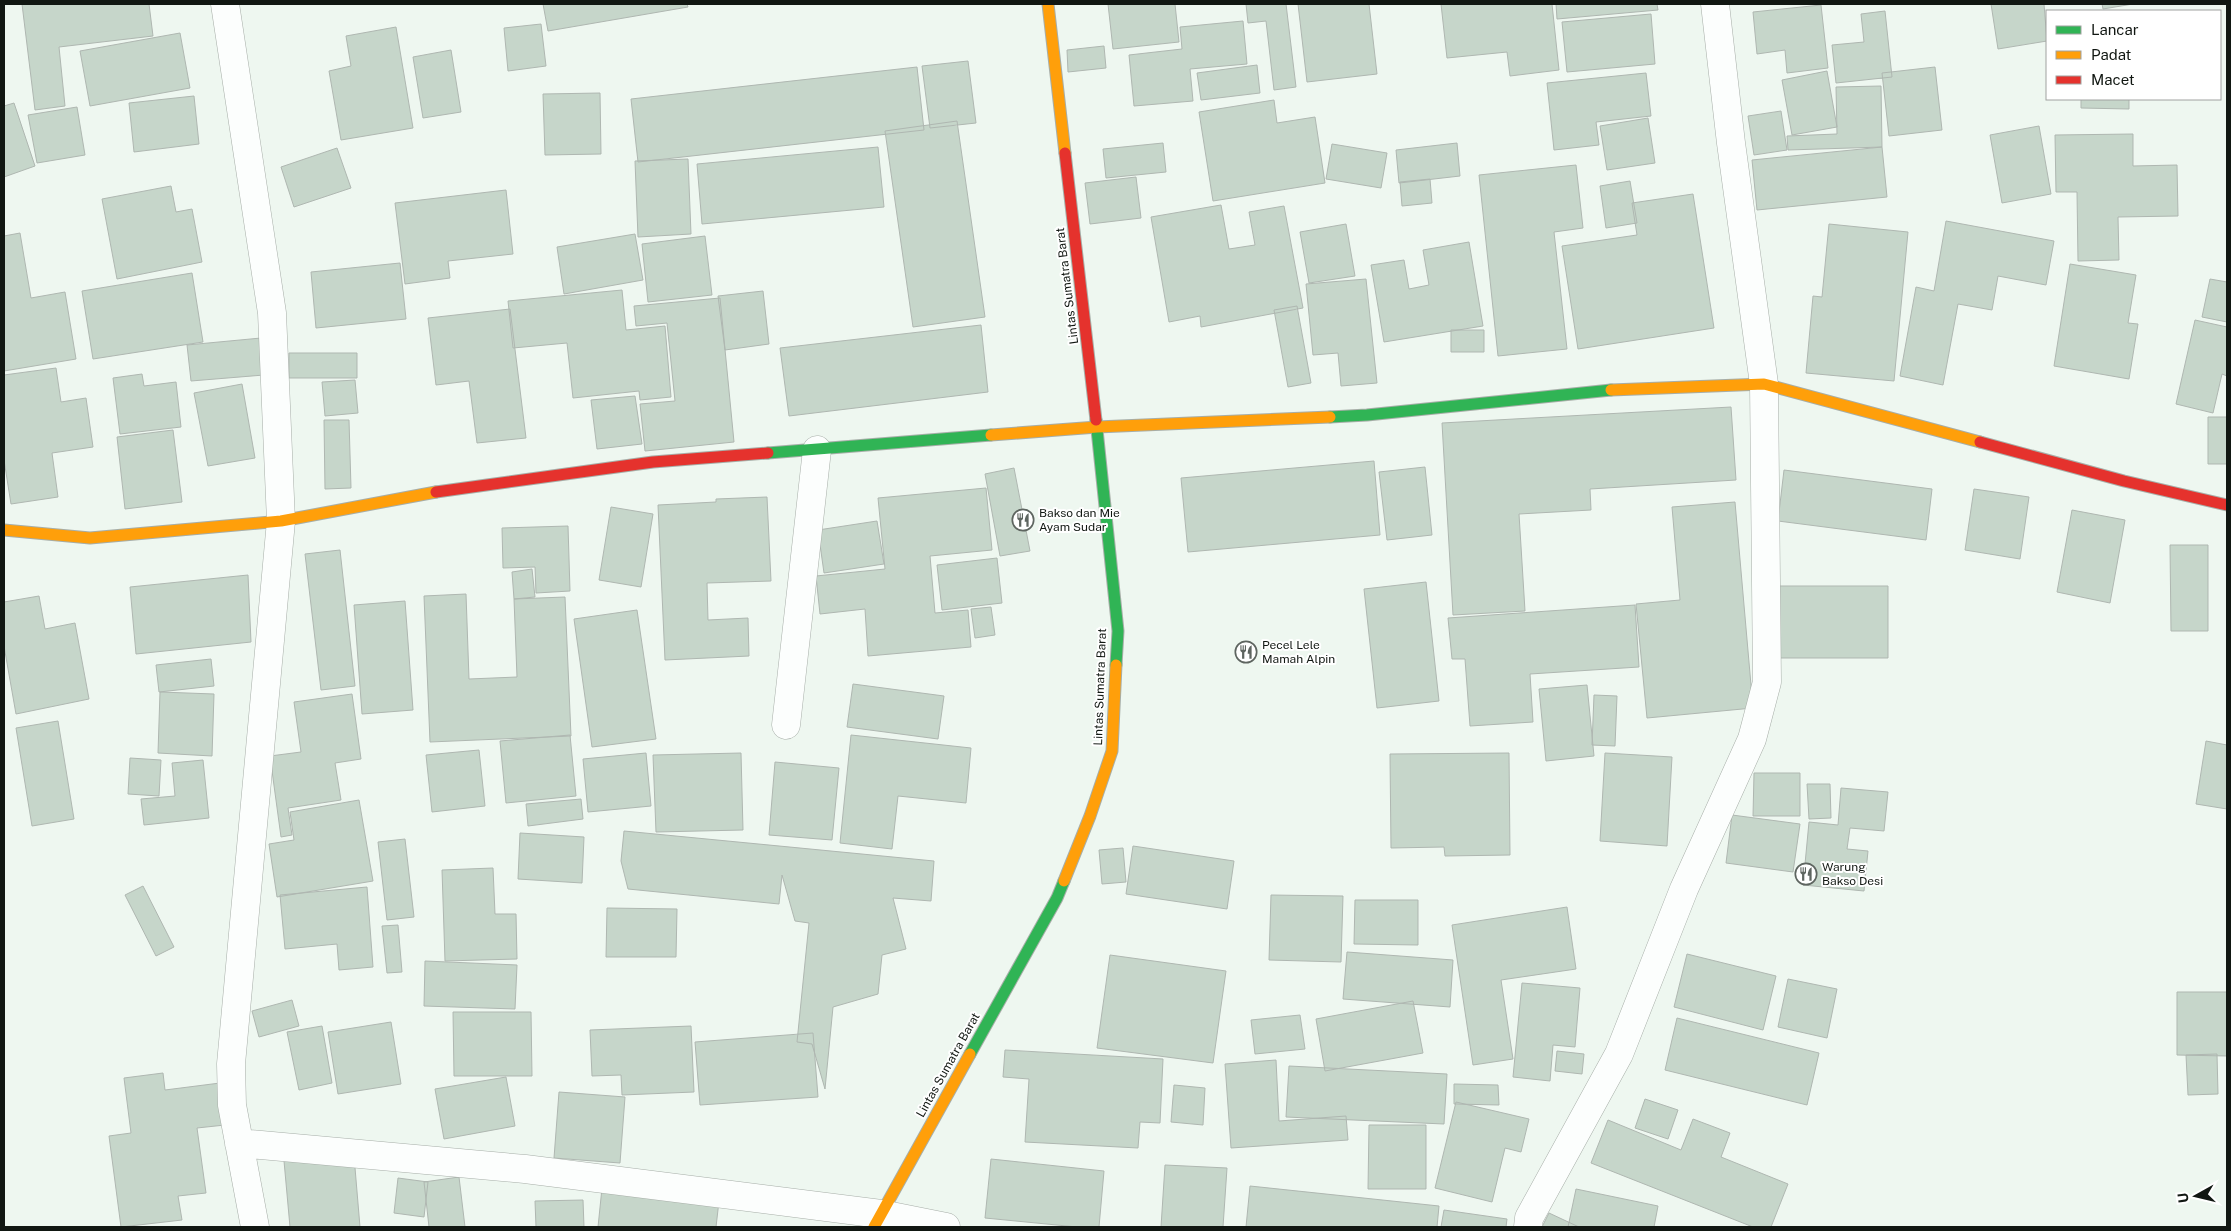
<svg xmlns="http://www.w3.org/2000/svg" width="2231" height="1231" viewBox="0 0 2231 1231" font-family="'Public Sans',sans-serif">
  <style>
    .building { fill: #c6d6ca; stroke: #afb7b1 }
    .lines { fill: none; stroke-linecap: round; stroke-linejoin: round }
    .street-casing { stroke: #a7aea8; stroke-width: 29 }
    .fast-casing { stroke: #a7aea8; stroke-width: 13 }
    .slow-casing { stroke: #a7aea8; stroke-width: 13 }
    .jam-casing { stroke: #a7aea8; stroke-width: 13 }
    .street { stroke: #fcfefd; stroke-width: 28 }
    .fast { stroke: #30b455; stroke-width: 11 }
    .slow { stroke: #ff9f0a; stroke-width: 11 }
    .jam { stroke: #e5322d; stroke-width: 11 }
    .labels { text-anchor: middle; stroke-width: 4; stroke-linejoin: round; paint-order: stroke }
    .street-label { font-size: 12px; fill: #111712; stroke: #fff }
    .poi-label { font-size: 12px; fill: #111712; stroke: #fff; text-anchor: start }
  </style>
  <rect width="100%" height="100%" fill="#eef7f0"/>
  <path class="building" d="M22,4H149L153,36L59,47L65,106L35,110Z
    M543,4H687L688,7L548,31Z
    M1108,4H1175L1179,42L1113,49Z
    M1246,4H1286L1296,87L1274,90L1266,21L1248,23Z
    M1298,4H1369L1377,74L1307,82Z
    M1441,4H1552L1559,70L1510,76L1507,52L1447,58Z
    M1556,4H1657L1658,10L1557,19Z
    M1991,4H2044L2047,41L1998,49Z
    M2102,4H2133L2103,9Z
    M1821,5L1828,68L1787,73L1785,50L1757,54L1753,12Z
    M1885,11L1892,77L1836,83L1832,45L1864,42L1861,14Z
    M1651,14L1655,64L1567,72L1562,22Z
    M1243,21L1247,64L1190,69L1193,101L1134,106L1129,55L1182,49L1180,27Z
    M541,24L546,66L508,71L504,28Z
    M396,27L413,128L341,140L329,71L351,66L346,36Z
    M180,33L190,88L90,106L80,51Z
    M1104,46L1106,68L1068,72L1067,50Z
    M451,50L461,112L423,118L413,57Z
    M968,61L976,123L930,128L922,66Z
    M1257,65L1260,93L1201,100L1197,73Z
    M917,67L924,130L638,162L631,99Z
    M1935,67L1942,130L1889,136L1882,73Z
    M1827,71L1837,127L1792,135L1782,80Z
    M1646,73L1651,116L1596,122L1599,145L1554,150L1547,83Z
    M1881,86L1882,147L1788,150L1787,136L1837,134L1836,87Z
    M600,93L601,154L545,155L543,94Z
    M194,96L199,144L134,152L129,103Z
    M2081,99H2129V109L2081,108Z
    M1274,100L1277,123L1315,117L1325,183L1213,201L1199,112Z
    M14,103L35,166L4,177V106Z
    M77,107L85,155L37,163L28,115Z
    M1781,111L1787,150L1754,155L1748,116Z
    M1648,118L1655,163L1607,170L1600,126Z
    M957,121L985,317L913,327L885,131Z
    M2039,126L2051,194L2002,203L1990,135Z
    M2133,134V166L2177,165L2178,216L2118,217L2119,260L2078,261L2077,192H2056L2055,135Z
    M1163,143L1166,172L1106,178L1103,149Z
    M1457,143L1460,176L1399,183L1396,150Z
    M1332,144L1387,153L1381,188L1326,179Z
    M878,147L884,207L702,224L697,164Z
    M1882,147L1887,197L1757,210L1752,160Z
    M337,148L351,188L294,207L281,167Z
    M688,159L691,234L638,237L635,161Z
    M1576,165L1583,228L1554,232L1567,349L1498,356L1479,175Z
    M1136,177L1141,218L1090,224L1085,183Z
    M1430,179L1432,203L1402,206L1400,182Z
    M1630,181L1637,223L1606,228L1600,186Z
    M171,186L176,212L192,209L202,262L117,279L102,199Z
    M506,190L513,254L448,261L450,278L405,284L395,203Z
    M1693,194L1714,328L1578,349L1562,246L1637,235L1632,203Z
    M1221,205L1229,249L1255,245L1249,212L1284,206L1303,308L1201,327L1200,316L1169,322L1151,217Z
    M1946,221L2054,241L2046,285L1998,276L1992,310L1958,304L1943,385L1900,376L1916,287L1934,291Z
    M1346,224L1355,276L1309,283L1300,232Z
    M1829,224L1908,232L1894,381L1806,373L1813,296L1822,297Z
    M20,233L31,298L65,292L76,359L4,371V236Z
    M635,234L643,280L564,294L557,247Z
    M705,236L712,295L648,302L642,244Z
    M1469,242L1483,326L1384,342L1371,265L1404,260L1409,289L1429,285L1423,250Z
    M400,263L406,319L316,328L311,272Z
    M2070,264L2136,275L2128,323L2138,324L2129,379L2054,366Z
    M192,273L203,342L93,359L82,291Z
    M1366,279L1377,383L1341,386L1338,353L1313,355L1306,284Z
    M2210,279L2227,282V322L2202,317Z
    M622,290L626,330L665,326L671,397L640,400L639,391L573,398L567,343L513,348L508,301Z
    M763,291L769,344L725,350L718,296Z
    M720,298L734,442L645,451L640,404L675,401L667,323L636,326L634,306Z
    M1297,306L1311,383L1288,387L1274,310Z
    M510,309L526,438L477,443L469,381L436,385L428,318Z
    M2195,320L2227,327V376L2222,374L2213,413L2176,404Z
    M981,325L988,392L789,416L780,348Z
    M1451,330H1484V352H1451Z
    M261,338L264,375L191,381L187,345Z
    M289,353H357V378H289Z
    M56,368L61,402L86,398L93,447L52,453L58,497L11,504L4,460V375Z
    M142,374L144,386L176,382L181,427L120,434L113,378Z
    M355,380L358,413L325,416L322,382Z
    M242,384L255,458L208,466L194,393Z
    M635,396L642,444L597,449L591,400Z
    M1731,407L1736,480L1590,489L1591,510L1519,514L1525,611L1453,615L1442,423Z
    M2208,417H2227V464H2208Z
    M324,420H349L351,488L325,489Z
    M173,430L182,502L125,509L117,437Z
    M1374,461L1380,535L1188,552L1181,478Z
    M1425,467L1432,535L1387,540L1379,472Z
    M1014,468L1030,551L1000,556L985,474Z
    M1784,470L1932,489L1926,540L1778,521Z
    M986,488L992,550L930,556L935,613L968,610L971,647L868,656L865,609L820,614L816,576L885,569L878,498Z
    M1974,489L2029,497L2020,559L1965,550Z
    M767,497L771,581L707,583L708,620L748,618L749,656L665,660L658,505L716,502V499Z
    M1735,502L1753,708L1647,718L1636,604L1680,600L1672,507Z
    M611,507L653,514L641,587L599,580Z
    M2072,510L2125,520L2110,603L2057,592Z
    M877,521L884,564L824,573L818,530Z
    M568,526L570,591L536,593L535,567L503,568L502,528Z
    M2170,545H2208V631H2171Z
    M340,550L355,686L321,690L305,554Z
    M997,558L1002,603L942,610L937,565Z
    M532,569L535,597L514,599L512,572Z
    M248,575L251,642L136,654L130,587Z
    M1426,582L1439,701L1377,708L1364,589Z
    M1772,586H1888V658H1772Z
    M466,594L469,679L517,677L514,599L565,597L571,736L430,742L424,596Z
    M39,596L45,629L75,623L89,699L16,714L4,646V602Z
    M405,601L413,710L362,714L354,605Z
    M1635,605L1639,667L1530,674L1533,722L1470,726L1465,659H1452L1448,618Z
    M991,607L995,635L975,638L971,609Z
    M637,610L656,739L592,747L574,619Z
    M211,659L214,686L159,692L156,665Z
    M853,684L944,696L938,739L847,727Z
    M1587,685L1594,756L1546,761L1539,689Z
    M160,692L214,694L212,756L158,753Z
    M352,694L361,759L335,763L341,800L288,808L292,835L281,837L270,756L301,752L294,702Z
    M1594,695L1617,696L1615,746L1592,745Z
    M58,721L74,819L32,826L16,728Z
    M570,735L576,796L506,803L500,741Z
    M851,735L971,748L966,803L898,796L892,849L840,843Z
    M2206,741L2227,745V809L2196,804Z
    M479,750L485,806L432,812L426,755Z
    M646,753L651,806L588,812L583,759Z
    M741,753L743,830L656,832L653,755Z
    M1509,753L1510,855L1445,856L1444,847L1391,848L1390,754Z
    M1605,753L1672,757L1667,846L1600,841Z
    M130,758L161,760L159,796L128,794Z
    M203,760L209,818L144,825L141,799L175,796L172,763Z
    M775,762L839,768L832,840L769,835Z
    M1754,773H1800V816H1753Z
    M1807,784H1830L1831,818L1809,819Z
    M1841,788L1888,792L1884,831L1850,828L1847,849L1868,851L1864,891L1803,885L1809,822L1838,825Z
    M581,799L583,819L528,826L526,804Z
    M359,800L373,881L277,897L269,844L294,840L290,812Z
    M1732,815L1800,824L1793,872L1726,863Z
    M624,831L934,861L931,901L893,898L906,949L882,955L878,994L833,1007L825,1089L812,1044L797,1042L809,923L795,921L782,875L779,904L628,889L621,861Z
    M520,833L584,837L582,883L518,879Z
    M405,839L414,917L387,920L378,842Z
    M1133,846L1234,861L1227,909L1126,894Z
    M1123,848L1126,882L1102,884L1099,850Z
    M493,868L495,914H516L517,959L445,961L442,870Z
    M143,886L174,947L156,956L125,895Z
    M367,887L373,967L339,970L337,944L285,949L280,895Z
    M1271,895L1343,896L1341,962L1269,960Z
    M1355,900H1418V945L1354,944Z
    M1567,907L1576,969L1501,980L1513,1059L1473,1065L1452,925Z
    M607,908L677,909L676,957H606Z
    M398,925L402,972L387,973L382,926Z
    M1347,952L1453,960L1450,1007L1343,999Z
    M1687,954L1776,976L1763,1030L1674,1007Z
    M1110,955L1226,971L1213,1063L1097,1048Z
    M425,961L517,965L515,1009L424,1006Z
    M1788,979L1837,989L1827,1038L1778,1027Z
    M1522,983L1580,988L1575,1047L1553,1045L1550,1081L1513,1077Z
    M2177,992H2227V1056L2177,1055Z
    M292,1000L299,1026L259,1037L252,1011Z
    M1413,1001L1423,1053L1325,1071L1316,1019Z
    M453,1012H531L532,1076H454Z
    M1300,1015L1305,1049L1255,1054L1251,1020Z
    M1677,1018L1819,1053L1807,1105L1665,1070Z
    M391,1022L401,1084L338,1094L328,1032Z
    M322,1026L332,1083L299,1090L287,1032Z
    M691,1026L694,1092L622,1095L621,1075L592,1076L590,1030Z
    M813,1033L818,1097L700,1105L695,1042Z
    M1005,1050L1163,1059L1160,1123L1140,1122L1138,1148L1025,1142L1029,1079L1003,1077Z
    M1557,1051L1584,1054L1582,1074L1555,1071Z
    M2217,1054L2218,1094L2188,1095L2186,1055Z
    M1276,1060L1279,1121L1346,1116L1348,1140L1231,1148L1225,1064Z
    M1289,1066L1447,1074L1444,1124L1286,1117Z
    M163,1073L165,1090L220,1083L225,1125L197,1128L206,1193L178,1196L182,1220L121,1227L109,1136L131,1133L124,1078Z
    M506,1077L515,1126L444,1139L435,1089Z
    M1454,1084L1498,1085L1499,1105L1454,1104Z
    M1174,1085L1205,1088L1203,1125L1171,1122Z
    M559,1092L625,1097L620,1163L554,1158Z
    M1645,1099L1678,1110L1668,1139L1635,1128Z
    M1456,1102L1529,1119L1521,1152L1505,1148L1492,1202L1435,1188Z
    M1693,1119L1730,1133L1721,1157L1788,1184L1771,1227H1753L1591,1163L1608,1120L1681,1150Z
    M1369,1125H1426V1189H1368Z
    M354,1156L360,1227H290L284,1161Z
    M991,1159L1104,1171L1099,1227H1077L985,1218Z
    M1165,1165L1227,1168L1223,1227H1161Z
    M459,1177L465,1227H429L424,1182Z
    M398,1178L428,1182L424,1217L394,1213Z
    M1250,1186L1439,1206L1437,1227H1246Z
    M602,1188L719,1201L716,1227H598Z
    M1576,1189L1658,1206L1654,1227H1568Z
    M583,1200L584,1227H536L535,1201Z
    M1444,1210L1507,1219L1506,1227H1441Z
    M1549,1213L1579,1227H1542Z"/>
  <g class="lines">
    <g class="street-casing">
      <path id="street" d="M225,4L272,313L281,521L231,1064L232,1105L255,1227
        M786,725L817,450
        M239,1143L525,1169L881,1214L946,1227
        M1528,1227L1529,1218L1619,1054L1684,889L1752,739L1767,682L1764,384L1731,143L1715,4"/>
    </g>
    <g class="fast-casing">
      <path id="fast" d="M1330,417L1367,415L1611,390
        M1096,420L1118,631L1116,665
        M768,453L991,435
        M970,1054L1057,898L1064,881"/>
    </g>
    <g class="slow-casing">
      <path id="slow" d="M1048,4L1065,153
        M1611,390L1764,384L1980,442
        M991,435L1097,427L1330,417
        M4,530L90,538L281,521L436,492
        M1064,881L1090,816L1112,751L1116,665
        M874,1227L970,1054"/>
    </g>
    <g class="jam-casing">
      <path id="jam" d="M1065,153L1096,420
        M1980,442L2124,481L2227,505
        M436,492L653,462L768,453"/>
    </g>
    <use href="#street" class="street"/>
    <use href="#fast" class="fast"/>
    <use href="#slow" class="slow"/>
    <use href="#jam" class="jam"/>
  </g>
  <defs>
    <g id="restaurant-ring" transform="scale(1.125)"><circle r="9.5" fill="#fff" stroke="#5e6560" stroke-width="1.5"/><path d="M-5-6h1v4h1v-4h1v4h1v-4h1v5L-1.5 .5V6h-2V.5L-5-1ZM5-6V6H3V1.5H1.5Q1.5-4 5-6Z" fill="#5e6560"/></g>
  </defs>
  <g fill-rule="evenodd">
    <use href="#restaurant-ring" x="1023" y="520"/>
    <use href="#restaurant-ring" x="1246" y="652"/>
    <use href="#restaurant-ring" x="1806" y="874"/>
  </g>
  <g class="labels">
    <g class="street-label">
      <text transform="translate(1067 286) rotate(-97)" y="4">Lintas Sumatra Barat</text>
      <text transform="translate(1100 687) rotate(-88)" y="4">Lintas Sumatra Barat</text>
      <text transform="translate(948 1065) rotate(-61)" y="4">Lintas Sumatra Barat</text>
    </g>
    <g class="poi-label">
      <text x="1039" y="517">Bakso dan Mie<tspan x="1039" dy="14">Ayam Sudar</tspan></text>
      <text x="1262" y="649">Pecel Lele<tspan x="1262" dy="14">Mamah Alpin</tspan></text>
      <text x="1822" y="871">Warung<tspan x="1822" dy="14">Bakso Desi</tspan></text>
    </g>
  </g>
  <rect width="2231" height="1231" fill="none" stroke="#111712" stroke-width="10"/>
  <rect x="2046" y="10" width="175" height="90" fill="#ffffff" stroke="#a0a2a0"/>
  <rect x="2056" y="26" width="25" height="8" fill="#30b455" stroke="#a0a2a0"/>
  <text x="2091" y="35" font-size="15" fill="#111712">Lancar</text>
  <rect x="2056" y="51" width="25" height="8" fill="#ff9f0a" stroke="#a0a2a0"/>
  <text x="2091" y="60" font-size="15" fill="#111712">Padat</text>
  <rect x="2056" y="76" width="25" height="8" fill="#e5322d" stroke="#a0a2a0"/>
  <text x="2091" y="85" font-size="15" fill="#111712">Macet</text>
  <g transform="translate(2196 1196) rotate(262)" stroke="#ffffff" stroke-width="4" paint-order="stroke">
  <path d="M0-4L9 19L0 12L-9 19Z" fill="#111712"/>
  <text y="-8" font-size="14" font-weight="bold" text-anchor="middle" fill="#111712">U</text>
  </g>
</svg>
